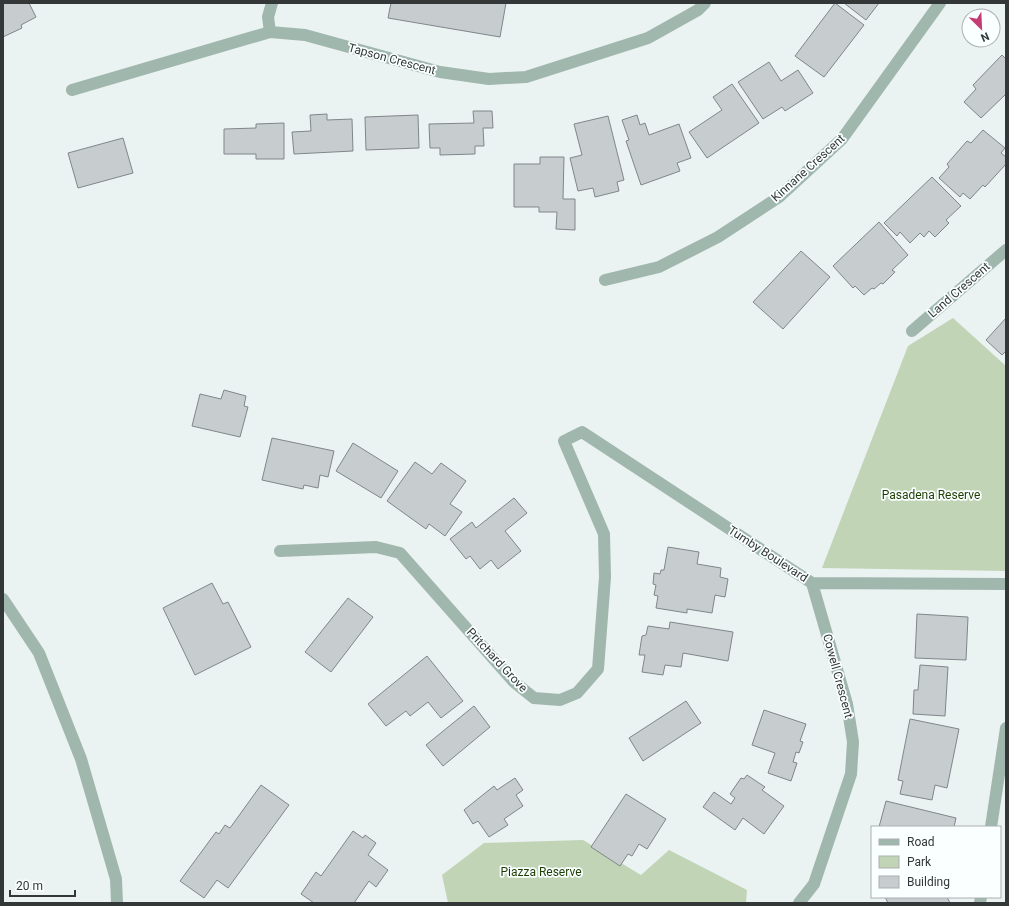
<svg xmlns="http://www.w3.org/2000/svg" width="1009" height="906" viewBox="0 0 1009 906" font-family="Roboto,sans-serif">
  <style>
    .green { fill: #c1d4b6 }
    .building { fill: #c7cccf; stroke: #818689 }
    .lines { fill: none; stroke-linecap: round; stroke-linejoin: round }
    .minor { stroke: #a0b7ad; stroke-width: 12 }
    .labels { text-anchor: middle; stroke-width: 3.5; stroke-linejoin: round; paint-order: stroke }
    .street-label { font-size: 12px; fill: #343737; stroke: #faffff }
    .park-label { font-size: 12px; fill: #1e3d00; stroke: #faffff }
  </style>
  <rect width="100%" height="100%" fill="#ebf2f2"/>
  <path class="green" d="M953,318L1006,366V571L822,568L908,346Z
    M583,840L641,875L669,850L747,890L746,903H448L442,875L484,843Z"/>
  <path class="building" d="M3,3H29L36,17L21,25L22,28L3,37Z
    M391,3H506L500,37L388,18Z
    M835,3L864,25L824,77L795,56Z
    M844,3H879L866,20Z
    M1002,55L1006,59V94L981,118L964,102L976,89L973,85Z
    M769,62L781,81L798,70L813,93L785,111L782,107L763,119L738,82Z
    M732,84L759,123L707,158L689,132L722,110L713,97Z
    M473,111H492L493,128H483L484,146H475V154L440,155V148H430L429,124L474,123Z
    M327,114V120L352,119L353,151L294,154L292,132L311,131L310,115Z
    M418,115L419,148L366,150L365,117Z
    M637,115L640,125L645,123L649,135L679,124L691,158L677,163L680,171L641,185L626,141L629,140L622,120Z
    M608,116L624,180L617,182L619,191L595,197L593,188L578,191L570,158L582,155L574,124Z
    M284,123V159H256V154H224V129L256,128V124Z
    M983,130L1005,148L1001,153L1006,157V164L985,187L983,185L970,199L963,193L960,197L939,178L949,167L947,164L967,141L971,143Z
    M123,138L133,173L78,188L68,153Z
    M540,157H564L563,199H575V230L556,229L557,212H539V207H514V164H540Z
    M932,177L961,206L946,220L949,223L935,237L929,231L924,237L920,233L910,243L900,232L897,236L884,223Z
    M879,222L908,255L892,270L895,272L883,284L881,283L874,289L872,288L864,295L855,286L853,288L833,266Z
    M801,251L830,277L783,329L753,302Z
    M1006,318V351L1002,355L986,340Z
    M224,390L246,396L244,406L248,407L240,437L192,426L200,394L221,399Z
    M272,438L334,451L328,477L320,475L318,488L304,485L303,489L262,480Z
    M353,443L398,471L381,498L336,471Z
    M415,462L432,474L441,463L466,481L450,504L462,512L445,536L429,524L426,529L387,501Z
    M514,498L527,513L505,531L521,551L498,569L491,560L480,569L470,556L466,559L450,539L472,522L476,528Z
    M668,547L699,552L697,564L721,568L720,577L728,579L725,597L715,595L712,613L687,609V613L656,608L658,596L654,595L656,585L653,584L654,573L660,574L661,570H664Z
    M212,583L223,604L228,602L251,647L195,675L163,608Z
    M348,598L373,617L331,672L305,652Z
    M917,614L968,617L966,660L915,658Z
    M670,622L733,632L728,661L683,653L681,667L665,665L663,675L642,672L645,655H639L642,636L646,635L648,626L669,629Z
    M427,656L463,701L441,718L428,702L410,716L406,711L386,726L368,704Z
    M920,665L948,667L945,716L913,714L914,690H918Z
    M686,701L701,723L643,761L629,738Z
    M474,706L490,727L443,766L426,745Z
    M764,710L806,724L800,741L803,742L799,753L796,752L793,762L797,763L791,781L768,773L775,753L752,745Z
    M910,719L959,729L947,788L935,785L932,800L900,794L903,781L898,780Z
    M747,775L765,787L762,790L784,806L764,834L743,818L735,830L703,807L714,792L731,804L735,798L730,794L741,778L744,779Z
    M515,778L523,790L516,795L523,806L504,819L508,825L489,837L478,821L473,824L464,810L494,786L497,790Z
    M261,785L289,805L228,888L217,880L204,898L180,881L216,832L219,834L225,825L230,828Z
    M626,794L666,819L647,849L639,844L632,856L628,854L620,866L591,847Z
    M886,801L956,818L954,827H879Z
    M353,831L363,838L365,835L376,843L368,855L388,870L376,887L369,881L354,903H314L301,894L316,872L321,876Z
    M885,897H947L950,903H888Z"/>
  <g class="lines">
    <path class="minor" d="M270,32L268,17L272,3
      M72,90L270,32L305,35L440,72L489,79L526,77L648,38L698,10L705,3
      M605,280L659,267L718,237L779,197L842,139L940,3
      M912,331L1006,250
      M280,551L376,547L400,553L514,682L534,698L560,700L577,693L598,669L605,577L604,534L564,441L582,432L812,583L1006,584
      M3,599L39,653L81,759L116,879L117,903
      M991,827L1006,728
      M799,903L814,884L851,774L853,742L847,704L812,583
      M980,903L981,897"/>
  </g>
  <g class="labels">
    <g class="street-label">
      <text transform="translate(392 59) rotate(15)" y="4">Tapson Crescent</text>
      <text transform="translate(808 168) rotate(-42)" y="4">Kinnane Crescent</text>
      <text transform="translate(959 290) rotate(-41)" y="4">Land Crescent</text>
      <text transform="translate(768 554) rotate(33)" y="4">Tumby Boulevard</text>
      <text transform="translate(497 660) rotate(47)" y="4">Pritchard Grove</text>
      <text transform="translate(838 676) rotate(75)" y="4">Cowell Crescent</text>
    </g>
    <g class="park-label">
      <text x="931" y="499">Pasadena Reserve</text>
      <text x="541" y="876">Piazza Reserve</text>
    </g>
  </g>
  <rect width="1009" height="906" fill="none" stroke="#343737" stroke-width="8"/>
  <rect x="871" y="826" width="130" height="72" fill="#faffff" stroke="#abafaf"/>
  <rect x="879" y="839" width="20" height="6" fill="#a0b7ad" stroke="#abafaf"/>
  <text x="907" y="846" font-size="12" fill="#343737">Road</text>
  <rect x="879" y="856" width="20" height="12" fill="#c1d4b6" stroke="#abafaf"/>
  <text x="907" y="866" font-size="12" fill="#343737">Park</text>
  <rect x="879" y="876" width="20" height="12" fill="#c7cccf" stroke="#abafaf"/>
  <text x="907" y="886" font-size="12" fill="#343737">Building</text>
  <g transform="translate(981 28) rotate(156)"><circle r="19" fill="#faffff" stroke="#abafaf"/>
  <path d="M0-3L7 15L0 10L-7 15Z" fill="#c53b74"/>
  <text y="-6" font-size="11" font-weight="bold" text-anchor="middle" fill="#343737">N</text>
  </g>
  <path d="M10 890v6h65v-6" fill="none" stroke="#343737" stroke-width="2"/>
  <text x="16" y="890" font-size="12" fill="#343737" stroke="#faffff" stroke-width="3" paint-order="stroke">20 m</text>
</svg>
